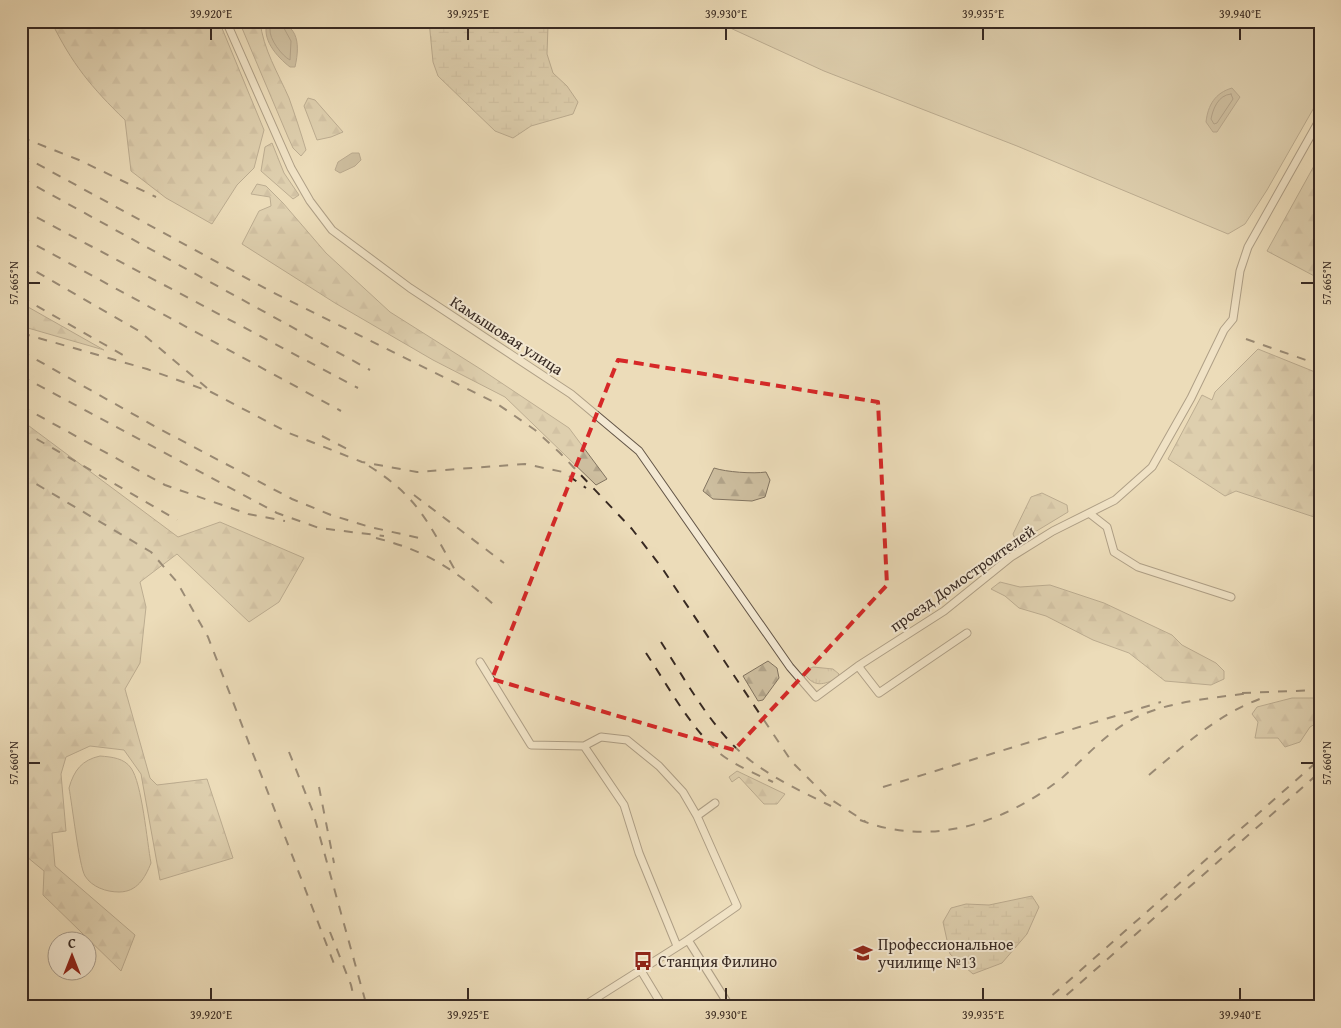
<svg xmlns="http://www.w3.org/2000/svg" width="1341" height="1028" viewBox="0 0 1341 1028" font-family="'Gentium Book Plus',serif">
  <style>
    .grass { fill: url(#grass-tufts); stroke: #827460 }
    .forest { fill: url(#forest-firs); stroke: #827460 }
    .wetland { fill: url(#wetland-marsh); stroke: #827460 }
    .green { fill: #cdbe9f; stroke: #827460 }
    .water { fill: #ae9f86; stroke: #7e705e }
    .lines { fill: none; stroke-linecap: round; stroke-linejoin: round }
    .shore { stroke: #726454; stroke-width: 1 }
    .minor-casing { stroke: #645648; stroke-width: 9 }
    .minor { stroke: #f3e8d2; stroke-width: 7 }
    .rail { stroke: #372922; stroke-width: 2; stroke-dasharray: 9 9; stroke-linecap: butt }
    .marked { fill: none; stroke: #d62828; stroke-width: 4; stroke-dasharray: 10 6; stroke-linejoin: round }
    .ticks { fill: none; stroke: #372922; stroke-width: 2 }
    .labels { text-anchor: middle; stroke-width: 4; stroke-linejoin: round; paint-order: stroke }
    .street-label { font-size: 16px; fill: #372922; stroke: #f3e8d2 }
    .poi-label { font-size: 16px; fill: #372922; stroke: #f3e8d2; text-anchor: start }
    .neatline { fill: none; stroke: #372922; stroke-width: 2 }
    .ticks-label { font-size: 12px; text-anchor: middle; fill: #372922 }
  </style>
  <defs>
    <pattern id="grass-tufts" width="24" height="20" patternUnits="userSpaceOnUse" patternTransform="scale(1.25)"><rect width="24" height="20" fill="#cdbe9f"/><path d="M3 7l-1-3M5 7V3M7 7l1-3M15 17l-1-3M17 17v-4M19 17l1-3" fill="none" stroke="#b1a389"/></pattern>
    <pattern id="forest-firs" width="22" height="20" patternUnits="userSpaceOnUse" patternTransform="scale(1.25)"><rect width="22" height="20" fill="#cdbe9f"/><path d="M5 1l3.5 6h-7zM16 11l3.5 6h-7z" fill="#b1a389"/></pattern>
    <pattern id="wetland-marsh" width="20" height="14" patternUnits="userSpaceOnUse" patternTransform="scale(1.25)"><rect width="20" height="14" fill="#cdbe9f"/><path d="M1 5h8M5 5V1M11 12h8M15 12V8" fill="none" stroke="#b1a389"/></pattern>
  </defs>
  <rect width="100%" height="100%" fill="#ecdcb9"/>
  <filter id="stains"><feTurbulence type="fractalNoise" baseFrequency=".004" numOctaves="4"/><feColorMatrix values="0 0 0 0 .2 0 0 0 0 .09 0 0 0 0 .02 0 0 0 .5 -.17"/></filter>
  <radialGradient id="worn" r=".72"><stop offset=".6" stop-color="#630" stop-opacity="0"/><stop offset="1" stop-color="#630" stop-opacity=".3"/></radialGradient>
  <path class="grass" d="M813,667L833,669L839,674L837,679C823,684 816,688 805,675L807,670Z"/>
  <path class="forest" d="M51,21H219L264,130L254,168L237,185L212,224L166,198L131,171L125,120C91,87 72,64 51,21Z
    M239,21H260C263,49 278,73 289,98C295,115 301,133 306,150L301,156L293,148L288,137Z
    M308,98L315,100L343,132L331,137L317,140L304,106Z
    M272,143L284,173L299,195L293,199L261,171L265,147Z
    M1320,155V279L1267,251Z
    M257,184L266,186L283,203L326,253L390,312L482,370L569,428L607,479L596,485L505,397L433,360L335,303L242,244L259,211L271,206L270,197L251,194Z
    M21,303L104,350L21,326Z
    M1258,349L1320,374V519L1236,491L1225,496L1168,459L1202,395L1212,400L1215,392Z
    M21,420L178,537L220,522L304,558L279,602L249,622L177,554L140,582L146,607L140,663L125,689L150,778L157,785L207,779L233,858L160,880L141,774L124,750L90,746L66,757L61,774L66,831L52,833L55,866L135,935L121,971L43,895L44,871L21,852Z
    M714,468C726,472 753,474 766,472L770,480L765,497L752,501L713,499L703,491Z
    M1042,493L1067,505L1068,512L1025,538L1016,541L1013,534L1031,497Z
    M1000,582L1020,587L1050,585L1104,603L1172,635L1182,645L1216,663L1224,671V679L1211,685L1165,681L1129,653L1093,640L1046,616L1019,608L1005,596L991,589Z
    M768,661L777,668L779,678L763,700L758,701L743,676Z
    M1292,698H1320V721L1310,727L1300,742L1285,747L1278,738H1255L1258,722L1252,714L1257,707Z
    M737,771L785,794L777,804H764L739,777L732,782L729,777Z"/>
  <path class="wetland" d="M429,21H544L548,26L547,54L553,73L567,86L578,102L573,114L531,126L513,138L495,131L438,76L433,62Z
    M1032,896L1039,907L1027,934L1002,963L973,974L950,954L943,922L951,908L966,904L989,905Z"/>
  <path class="green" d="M715,21H1320V97L1267,190L1245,224L1228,234L1017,146L824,71Z
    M100,756C112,757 124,758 131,768C142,783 147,842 151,863C145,878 137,892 119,892C106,892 92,887 85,876C79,866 72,803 69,788C74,770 82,760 100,756Z"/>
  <path class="water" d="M268,21C297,21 301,41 295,67H290C277,57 260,38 268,21Z
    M1232,88L1240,97L1217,132H1213L1206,122C1208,105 1215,93 1232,88Z
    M352,153H359L361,160L355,166L340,173L335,170L338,162Z"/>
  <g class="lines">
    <path class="shore" d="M272,21C272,24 270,26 270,29C269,39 282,56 290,60L291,41L280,21
      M1231,94L1233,99L1217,123L1214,124L1211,119C1213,109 1218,95 1231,94Z"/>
    <g class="minor-casing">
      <path id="minor" d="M226,21L291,168L310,201L332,230L410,288L571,394L639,451L790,667L816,697L858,666L944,611L1011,557L1053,531L1115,500L1152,467L1191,398L1224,330L1233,319L1240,271L1248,247L1320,119
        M1089,513L1107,527L1114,552L1138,567L1231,597
        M480,662L531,745L584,746
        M858,666L879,693L967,633
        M697,816L715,803
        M677,946L639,853L624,805L584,746L601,737L627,740L659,766L683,792L697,816L737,906L688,940
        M640,969L663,1007
        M582,1007L688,940L730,1007"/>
    </g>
    <use href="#minor" class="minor"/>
    <path class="rail" d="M21,137L79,160L156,197
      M21,155L270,291L496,403L535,430L560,453L632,529L662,568L792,762L827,797L866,822
      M21,178L370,370
      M21,209L358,388
      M21,237L341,411
      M21,263L139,331L207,388
      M21,297L130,359
      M21,333L147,369L211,392L289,433L362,462L417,472L525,464L563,472L586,488
      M1246,339L1320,365
      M21,351L156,427L292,499L331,515L370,527L419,538
      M21,376L277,513L319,528L384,536
      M21,406L165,485L248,514L285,521
      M21,430L177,520
      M322,436L353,452
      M369,466C417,496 428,522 455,570
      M21,475L151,552L177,582L208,637L336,969
      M414,495L504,563
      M376,538C427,551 456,570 495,606
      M661,642C686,681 714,733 751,761C775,779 804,793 831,806
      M646,653C668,686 687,722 716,750C731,764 754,773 773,782
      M1242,693L1320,690
      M289,752L313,812L367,1007
      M1149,775C1187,743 1220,712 1268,696
      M319,787L334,863
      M883,787L1161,702
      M860,820C931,848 1006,823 1063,777C1086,757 1106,733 1133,719C1168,701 1210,699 1248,693
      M330,932L351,985L356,1007
      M1039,1007L1320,759
      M1053,1007L1320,772"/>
  </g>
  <path d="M0 0H1341V1028H0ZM618,360L878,402L887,585L734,750L492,679Z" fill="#ecdcb9" fill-opacity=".55" fill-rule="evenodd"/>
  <path class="marked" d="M618,360L878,402L887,585L734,750L492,679Z"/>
  <path class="ticks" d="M211,28V40M468,28V40M726,28V40M983,28V40M1240,28V40M28,283H40M1301,283H1314M28,763H40M1301,763H1314M211,988V1000M468,988V1000M726,988V1000M983,988V1000M1240,988V1000"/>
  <defs>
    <g id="university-bare" transform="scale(1.5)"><path d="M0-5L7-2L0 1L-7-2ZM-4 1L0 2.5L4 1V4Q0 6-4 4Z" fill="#8f2418" stroke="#f3e8d2" stroke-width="2.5" paint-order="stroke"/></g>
    <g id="bus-bare" transform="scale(1.5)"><path d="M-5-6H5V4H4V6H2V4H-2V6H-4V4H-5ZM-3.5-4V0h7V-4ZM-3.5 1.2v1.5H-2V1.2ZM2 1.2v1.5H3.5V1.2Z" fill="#8f2418" stroke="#f3e8d2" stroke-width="2.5" paint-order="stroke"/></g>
  </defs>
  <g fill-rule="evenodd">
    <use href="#university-bare" x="863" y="953"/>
    <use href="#bus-bare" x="643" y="961"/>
  </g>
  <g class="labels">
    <g class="street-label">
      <text transform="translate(507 335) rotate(33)" y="6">Камышовая улица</text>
      <text transform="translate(962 578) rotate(-35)" y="6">проезд Домостроителей</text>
    </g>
    <g class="poi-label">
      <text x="878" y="950">Профессиональное<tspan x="878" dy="18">училище №13</tspan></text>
      <text x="658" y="967">Станция Филино</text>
    </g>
  </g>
  <rect width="1341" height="1028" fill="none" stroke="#ecdcb9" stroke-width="55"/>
  <g transform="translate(72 956)"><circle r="24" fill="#f3e8d2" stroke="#a89c8c"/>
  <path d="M0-4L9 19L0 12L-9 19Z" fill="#8f2418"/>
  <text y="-8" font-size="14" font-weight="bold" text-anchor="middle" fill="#372922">С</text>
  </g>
  <rect x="28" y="28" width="1286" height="972" class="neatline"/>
  <g class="ticks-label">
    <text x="211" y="18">39.920°E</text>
    <text x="468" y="18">39.925°E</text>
    <text x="726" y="18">39.930°E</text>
    <text x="983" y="18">39.935°E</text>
    <text x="1240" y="18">39.940°E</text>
    <text transform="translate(14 283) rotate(-90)" y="4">57.665°N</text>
    <text transform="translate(1327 283) rotate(-90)" y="4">57.665°N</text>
    <text transform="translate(14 763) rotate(-90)" y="4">57.660°N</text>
    <text transform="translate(1327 763) rotate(-90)" y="4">57.660°N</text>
    <text x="211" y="1019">39.920°E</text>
    <text x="468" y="1019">39.925°E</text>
    <text x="726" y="1019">39.930°E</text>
    <text x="983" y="1019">39.935°E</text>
    <text x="1240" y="1019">39.940°E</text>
  </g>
  <rect width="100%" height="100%" filter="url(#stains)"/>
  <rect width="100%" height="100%" fill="url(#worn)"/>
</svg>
